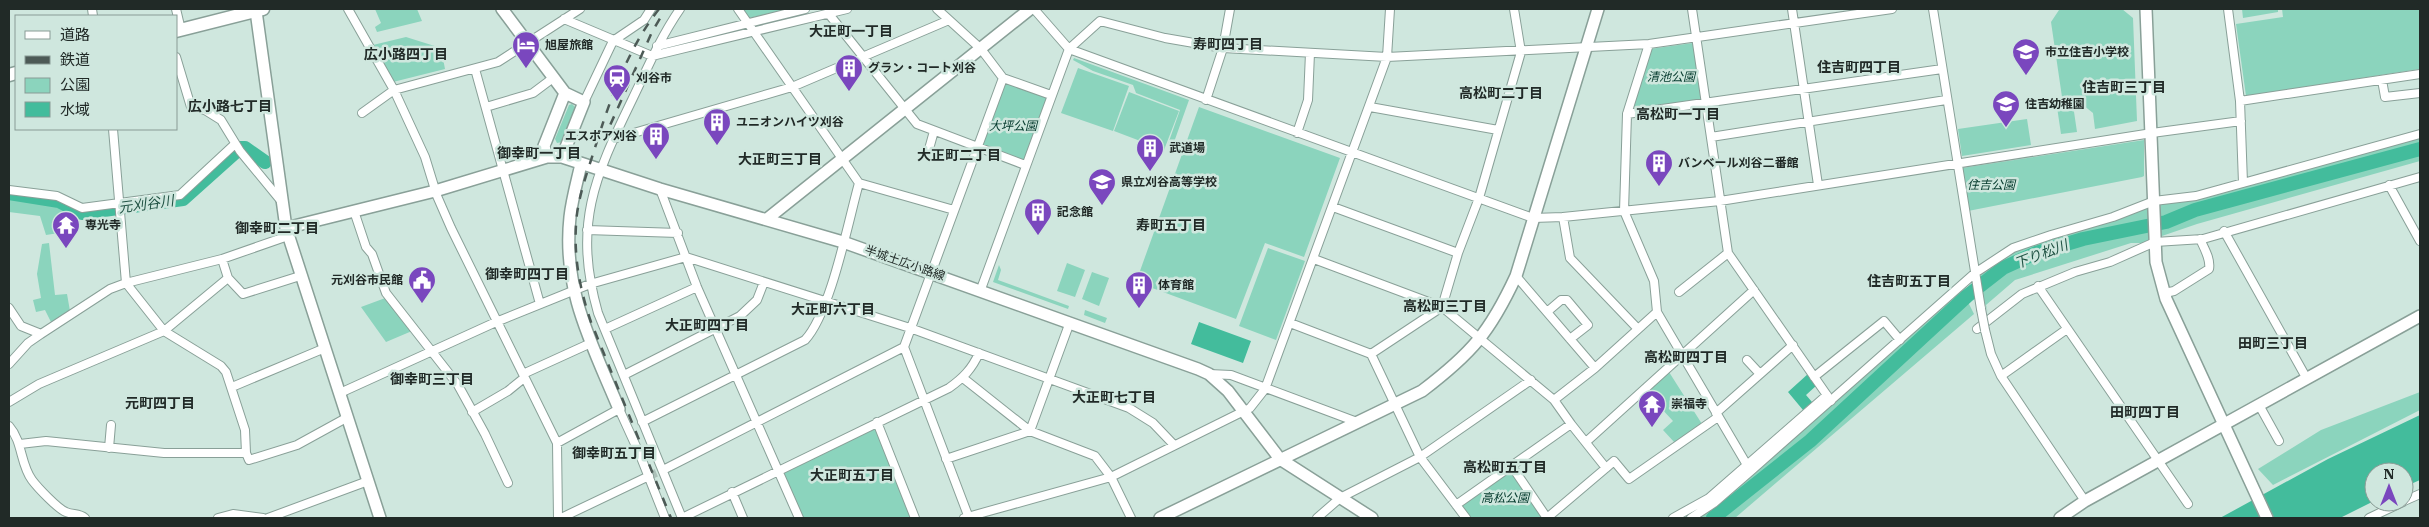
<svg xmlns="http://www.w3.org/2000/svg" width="2429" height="527" viewBox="0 0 2429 527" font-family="'IBM Plex Serif','Noto Sans JP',serif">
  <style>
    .green { fill: #8bd4bd }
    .water { fill: #43bc9c }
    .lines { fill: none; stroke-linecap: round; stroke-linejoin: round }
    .river { stroke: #43bc9c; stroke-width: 14 }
    .street-tunnel { stroke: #acc1b9; stroke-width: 8; stroke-dasharray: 8 4; stroke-linecap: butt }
    .street-casing { stroke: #89a098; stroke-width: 10 }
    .secondary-casing { stroke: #89a098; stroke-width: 14 }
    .primary-casing { stroke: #89a098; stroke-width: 15 }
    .street { stroke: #fff; stroke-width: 8 }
    .secondary { stroke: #fff; stroke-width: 11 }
    .primary { stroke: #fff; stroke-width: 12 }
    .rail { stroke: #4d5a56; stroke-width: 2.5; stroke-dasharray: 9 9; stroke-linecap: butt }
    .street-bridge-casing { stroke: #89a098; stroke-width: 10; stroke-linecap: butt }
    .street-bridge { stroke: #fff; stroke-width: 8 }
    .labels { text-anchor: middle; stroke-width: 5; stroke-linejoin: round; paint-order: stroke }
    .poi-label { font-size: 12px; font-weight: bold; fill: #212a27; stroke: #cfe7de; text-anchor: start }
    .park-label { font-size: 12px; font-style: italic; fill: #00372a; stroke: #cfe7de }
    .street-label { font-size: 12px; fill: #212a27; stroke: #cfe7de }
    .neighbourhood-label { font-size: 14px; font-weight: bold; fill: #212a27; stroke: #cfe7de }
    .water-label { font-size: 14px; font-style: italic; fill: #1f5142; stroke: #cfe7de }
  </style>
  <rect width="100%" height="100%" fill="#cfe7de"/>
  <path class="green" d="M375,9H417L422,21L377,32L375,27L381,23Z
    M743,9H789L749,18Z
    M2064,9H2122L2133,18L2137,121L2095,129L2093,113L2073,97H2062L2051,22L2059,10Z
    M2242,9H2278V12L2243,18Z
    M2282,9H2420V69L2246,96L2236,24L2283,17Z
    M406,37L441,48L445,69L393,82L373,45Z
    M1693,43L1702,101L1632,110L1650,49Z
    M1074,58L1189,100L1173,145L1168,144L1180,110L1136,93L1133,85L1093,71L1073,60Z
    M1078,68L1129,86L1113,131L1061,113Z
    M1006,83L1047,97L1024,161L982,145Z
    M1129,92L1179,111L1164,150L1114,131Z
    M572,104L576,108L562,142L557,143L555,139L569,105Z
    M2073,105L2077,132L2061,134L2057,107Z
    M1199,107L1340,158L1304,257L1265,243L1236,319L1136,282Z
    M2027,119L2031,145L1962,156L1958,129Z
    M2420,134V161L2197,224L2159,237L2161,201L2196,196Z
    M2144,140V176L2142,177L1968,211L1962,168Z
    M9,199L55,205L76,213L78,230L46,235L40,216L9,212Z
    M2149,203L2148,243H2131L2015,280L1986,305L1988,313L1975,273L2013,248Z
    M49,243L55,295L67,294L70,311L52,324L45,310L36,312L33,300L41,298L37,274L42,244Z
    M1268,248L1305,261L1276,340L1239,326Z
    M1067,263L1085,270L1075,297L1057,291Z
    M999,265L1001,270L998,280L1069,306L1068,309L993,282Z
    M1092,272L1109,278L1099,306L1082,299Z
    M1960,286L1974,314L1735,518H1684Z
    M388,297L412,331L386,342L361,307Z
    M1085,310L1107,318L1105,323L1084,315Z
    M1669,372L1702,424L1675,443L1663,430L1673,421L1647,393Z
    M2420,392V410L2273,485L2258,469L2321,430Z
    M877,427L911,518H803L783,472Z
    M1511,470L1543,518H1471L1461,505Z"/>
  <path class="water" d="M1199,322L1251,341L1243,363L1191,344Z
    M1809,373L1817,385L1806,395L1812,402L1803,410L1788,392Z
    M2420,415V480L2404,487V472H2374V501L2340,518H2220L2328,459Z"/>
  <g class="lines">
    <path class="river" d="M9,193L59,201L82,213L183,199L240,148H245L265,162
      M1713,518L1810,441L1967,296L2003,268L2036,253L2083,239L2166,222L2195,210L2420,149"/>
    <path class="street-tunnel" d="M649,476L663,470"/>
    <g class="street-casing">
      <path id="street" d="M92,9L93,16
        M176,9L181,30
        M348,9L394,90L425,157L437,196L451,228L557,443L558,518
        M680,9C660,38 647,69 632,100C594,178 573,225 598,313L682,518
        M738,9L859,183L954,210
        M937,9L981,49L1003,78L1051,95
        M1034,9L1069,49L1533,218L1563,217L1720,201L2152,133L2241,121
        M1692,9L1728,253L1831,401
        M1792,9L1818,185
        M1933,9L1981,309
        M828,13L917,124L1025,165
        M564,19L652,56L847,9
        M1649,44L1627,114L1624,211L1654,281L1657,312L1747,465
        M657,46L805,9
        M176,57L191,107L205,110L221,120L240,151L282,202
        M475,69L540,304
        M2382,80L2385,97L2420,93
        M1206,100L1223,48L1230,9
        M2240,101L2420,74
        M584,102L613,41L644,20L651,9
        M486,107L533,93L553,78
        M1370,107L1498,130
        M362,113L394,90L498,62L580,9
        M1627,114L1942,69
        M113,129L126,283L164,331L221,366L226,372L245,430L246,453L249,460L297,445L348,417
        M1297,133L1308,100L1310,53
        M1711,137L1946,100
        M613,139L792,87L949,20
        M929,149L934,131
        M2243,183L2420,134
        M2389,185L2420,241
        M660,189L697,287L799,518
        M9,190L57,196L82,208L180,195L235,144
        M1333,207L1458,253
        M354,211L366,247L372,254L386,293L458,385L485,434L508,483
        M1563,217L1570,258L1638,329
        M587,230L678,233
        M2224,231L2307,379
        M1314,259L1442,307L1554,400L1571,424
        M1516,276L1595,368
        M228,278L243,294L300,276
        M2038,286L2188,504
        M981,289L1069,49L1100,21L1165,38L1223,48L1387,57L1649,44L1892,9
        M1679,292L1728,253
        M2165,293L2174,291L2209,269C2211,259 2204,248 2200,239
        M9,308L21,326L41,334L110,289L126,283L222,259L288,236
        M1547,312L1561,300H1567L1588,325L1570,339
        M1290,323L1371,354L1420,457L1466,518
        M605,329L697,287
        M1977,329L2022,294L2075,272L2110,262L2155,242L2203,239L2420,177
        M1985,330L1991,354L2001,376L2085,501
        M904,347L969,518
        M1371,354L1442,307L1458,253L1479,198L1521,52L1514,9
        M1747,360L1760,374
        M9,364L28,343L41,334
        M523,374L591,343
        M1209,374L1231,375L1357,422
        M624,375L740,316L757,300L764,282
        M2001,376L2067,329
        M1814,377L1884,321L1900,340
        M963,378L1030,431L1095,456L1111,477L1131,518
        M232,387L325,348
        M340,393L496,322L590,284L686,257L910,328L1129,408L1153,423L1174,445
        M1554,400L1595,368L1657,312
        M9,402L39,384L164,331L228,278L222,259
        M2259,405L2279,441
        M472,412L508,391L524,378
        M1716,413L1793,345
        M642,422L805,340C831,312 848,222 859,183
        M877,422L915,518
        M9,426C23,442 20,464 32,480C38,488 58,509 66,512C73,515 79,513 85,518
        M1586,442L1754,290
        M557,443L619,409L640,455L665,518
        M20,444L46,441L164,453H246
        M109,448L111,425
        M946,459L1030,431L1070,322
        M1511,465L1547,518
        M663,470L904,347L1003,78
        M732,492L743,518
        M2404,501L2420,494
        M1456,505L1571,424L1606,468L1614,461L1629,479L1718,417
        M218,518L233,514L263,518
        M268,518L368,481
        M561,518L649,476
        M682,518L949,388C963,378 972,369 979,353
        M964,518L1111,477L1250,408L1265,389L1387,57L1390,9
        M1317,518L1340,498L1420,457L1531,380
        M1547,518L1606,468
        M1673,518L1709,498L1827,395
        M1691,518L1714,503L1752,470L1975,273L2013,248L2051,235L2113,217L2154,201L2196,196L2243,183L2240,101L2228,9
        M2369,518L2403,502"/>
    </g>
    <g class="secondary-casing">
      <path id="secondary" d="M502,9L565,93L584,102L562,157
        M2146,9L2156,262L2166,299L2267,518
        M256,11L286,228L380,518
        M547,157L544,146L565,93
        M581,164C577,182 572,199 570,217C562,290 592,344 619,409
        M767,219L1030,9
        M286,228L435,191L547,157H562L660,189L843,242L1198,369L1209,374L1228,391L1280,459L1372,518
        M1160,518L1422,391C1472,353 1490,332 1516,276L1598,9
        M2060,518L2085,501L2420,316"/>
    </g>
    <g class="primary-casing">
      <path id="primary" d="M176,31L263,9
        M9,75L16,73"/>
    </g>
    <use href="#street" class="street"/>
    <use href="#secondary" class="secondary"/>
    <use href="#primary" class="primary"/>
    <path class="rail" d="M659,9C626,51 609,103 593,154C586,176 577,201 576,225C574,259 580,290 591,322L671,518
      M603,141L652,32L662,15"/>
    <g class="street-bridge-casing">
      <path id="street-bridge" d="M1981,309L1985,330"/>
    </g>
    <use href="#street-bridge" class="street-bridge"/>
  </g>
  <defs>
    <g id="hotel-pin" transform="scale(1.4375)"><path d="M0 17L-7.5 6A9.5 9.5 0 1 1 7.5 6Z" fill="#7a47be" stroke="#cfe7de"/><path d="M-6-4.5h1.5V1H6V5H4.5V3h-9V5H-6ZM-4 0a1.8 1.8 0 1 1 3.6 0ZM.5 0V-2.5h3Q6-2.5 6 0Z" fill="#fff"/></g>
    <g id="school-pin" transform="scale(1.4375)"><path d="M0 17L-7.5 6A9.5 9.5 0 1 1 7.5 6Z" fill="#7a47be" stroke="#cfe7de"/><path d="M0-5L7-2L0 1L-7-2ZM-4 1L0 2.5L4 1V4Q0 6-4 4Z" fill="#fff"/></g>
    <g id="building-pin" transform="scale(1.4375)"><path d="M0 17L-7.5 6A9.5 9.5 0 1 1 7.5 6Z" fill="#7a47be" stroke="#cfe7de"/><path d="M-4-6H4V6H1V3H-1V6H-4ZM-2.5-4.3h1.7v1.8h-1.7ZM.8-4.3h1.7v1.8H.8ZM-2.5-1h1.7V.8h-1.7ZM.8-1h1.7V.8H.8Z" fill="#fff"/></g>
    <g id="station-pin" transform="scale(1.4375)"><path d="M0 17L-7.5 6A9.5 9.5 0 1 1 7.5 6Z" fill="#7a47be" stroke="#cfe7de"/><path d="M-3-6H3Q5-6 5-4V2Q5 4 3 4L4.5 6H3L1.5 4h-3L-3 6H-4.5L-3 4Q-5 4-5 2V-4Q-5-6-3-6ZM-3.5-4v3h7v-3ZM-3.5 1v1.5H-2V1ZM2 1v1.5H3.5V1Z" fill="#fff"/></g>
    <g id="temple-pin" transform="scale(1.4375)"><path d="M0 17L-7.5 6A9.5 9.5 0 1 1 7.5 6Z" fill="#7a47be" stroke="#cfe7de"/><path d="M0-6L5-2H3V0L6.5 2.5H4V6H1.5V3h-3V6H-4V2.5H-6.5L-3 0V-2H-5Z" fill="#fff"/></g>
    <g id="civic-pin" transform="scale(1.4375)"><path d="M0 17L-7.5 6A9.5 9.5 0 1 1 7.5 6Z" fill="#7a47be" stroke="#cfe7de"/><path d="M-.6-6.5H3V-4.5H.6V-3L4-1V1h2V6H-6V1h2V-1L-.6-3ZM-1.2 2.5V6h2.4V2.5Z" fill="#fff"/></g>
  </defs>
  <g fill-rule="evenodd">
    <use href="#hotel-pin" x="526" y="45"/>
    <use href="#school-pin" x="2026" y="52"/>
    <use href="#building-pin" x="849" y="68"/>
    <use href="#station-pin" x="617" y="78"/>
    <use href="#school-pin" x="2006" y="104"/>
    <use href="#building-pin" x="717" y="122"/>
    <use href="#building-pin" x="656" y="136"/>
    <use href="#building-pin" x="1150" y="148"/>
    <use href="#building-pin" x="1659" y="163"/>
    <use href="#school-pin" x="1102" y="182"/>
    <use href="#building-pin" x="1038" y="212"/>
    <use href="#temple-pin" x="66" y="225"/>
    <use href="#civic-pin" x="422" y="280"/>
    <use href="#building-pin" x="1139" y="285"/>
    <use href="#temple-pin" x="1652" y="404"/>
  </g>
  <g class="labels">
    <g class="poi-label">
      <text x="545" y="49">旭屋旅館</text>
      <text x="2045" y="56">市立住吉小学校</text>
      <text x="868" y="72">グラン・コート刈谷</text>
      <text x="636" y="82">刈谷市</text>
      <text x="2025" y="108">住吉幼稚園</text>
      <text x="736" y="126">ユニオンハイツ刈谷</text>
      <text x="637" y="140" text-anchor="end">エスポア刈谷</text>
      <text x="1169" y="152">武道場</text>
      <text x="1678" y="167">バンベール刈谷二番館</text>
      <text x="1121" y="186">県立刈谷高等学校</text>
      <text x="1057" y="216">記念館</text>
      <text x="85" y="229">専光寺</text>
      <text x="403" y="284" text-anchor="end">元刈谷市民館</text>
      <text x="1158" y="289">体育館</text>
      <text x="1671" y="408">崇福寺</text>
    </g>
    <g class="park-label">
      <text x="1671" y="81">清池公園</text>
      <text x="1013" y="130">大坪公園</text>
      <text x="1991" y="189">住吉公園</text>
      <text x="1505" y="502">高松公園</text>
    </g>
    <g class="street-label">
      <text transform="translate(905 263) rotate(19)" y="4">半城土広小路線</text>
    </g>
    <g class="neighbourhood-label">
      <text x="851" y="36">大正町一丁目</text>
      <text x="1228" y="49">寿町四丁目</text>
      <text x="406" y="59">広小路四丁目</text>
      <text x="1859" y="72">住吉町四丁目</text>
      <text x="2124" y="92">住吉町三丁目</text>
      <text x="1501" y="98">高松町二丁目</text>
      <text x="230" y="111">広小路七丁目</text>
      <text x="1678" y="119">高松町一丁目</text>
      <text x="539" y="158">御幸町一丁目</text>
      <text x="959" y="160">大正町二丁目</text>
      <text x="780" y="164">大正町三丁目</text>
      <text x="1171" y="230">寿町五丁目</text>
      <text x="277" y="233">御幸町二丁目</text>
      <text x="527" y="279">御幸町四丁目</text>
      <text x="1909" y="286">住吉町五丁目</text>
      <text x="1445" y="311">高松町三丁目</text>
      <text x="833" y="314">大正町六丁目</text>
      <text x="707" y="330">大正町四丁目</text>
      <text x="2273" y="348">田町三丁目</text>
      <text x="1686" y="362">高松町四丁目</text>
      <text x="432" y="384">御幸町三丁目</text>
      <text x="1114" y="402">大正町七丁目</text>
      <text x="160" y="408">元町四丁目</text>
      <text x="2145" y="417">田町四丁目</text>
      <text x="614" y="458">御幸町五丁目</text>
      <text x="1505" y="472">高松町五丁目</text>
      <text x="852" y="480">大正町五丁目</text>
    </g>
    <g class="water-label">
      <text transform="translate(146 204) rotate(-8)" y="5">元刈谷川</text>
      <text transform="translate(2041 254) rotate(-21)" y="5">下り松川</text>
    </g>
  </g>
  <rect width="2429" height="527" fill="none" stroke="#212a27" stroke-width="20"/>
  <rect x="15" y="15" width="162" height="115" fill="#cfe7de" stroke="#899b95"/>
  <rect x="25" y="31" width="25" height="8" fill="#ffffff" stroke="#899b95"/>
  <text x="60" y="40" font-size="15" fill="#212a27">道路</text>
  <rect x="25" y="56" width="25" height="8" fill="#4d5a56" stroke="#899b95"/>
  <text x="60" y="65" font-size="15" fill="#212a27">鉄道</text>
  <rect x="25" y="78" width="25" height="15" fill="#8bd4bd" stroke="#899b95"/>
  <text x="60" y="90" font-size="15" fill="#212a27">公園</text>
  <rect x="25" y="102" width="25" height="15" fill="#43bc9c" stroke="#899b95"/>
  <text x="60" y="115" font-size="15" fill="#212a27">水域</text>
  <g transform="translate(2389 487)"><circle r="24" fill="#cfe7de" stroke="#899b95"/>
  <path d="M0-4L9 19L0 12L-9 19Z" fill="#7a47be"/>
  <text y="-8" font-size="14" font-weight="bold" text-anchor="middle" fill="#212a27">N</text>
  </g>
</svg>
